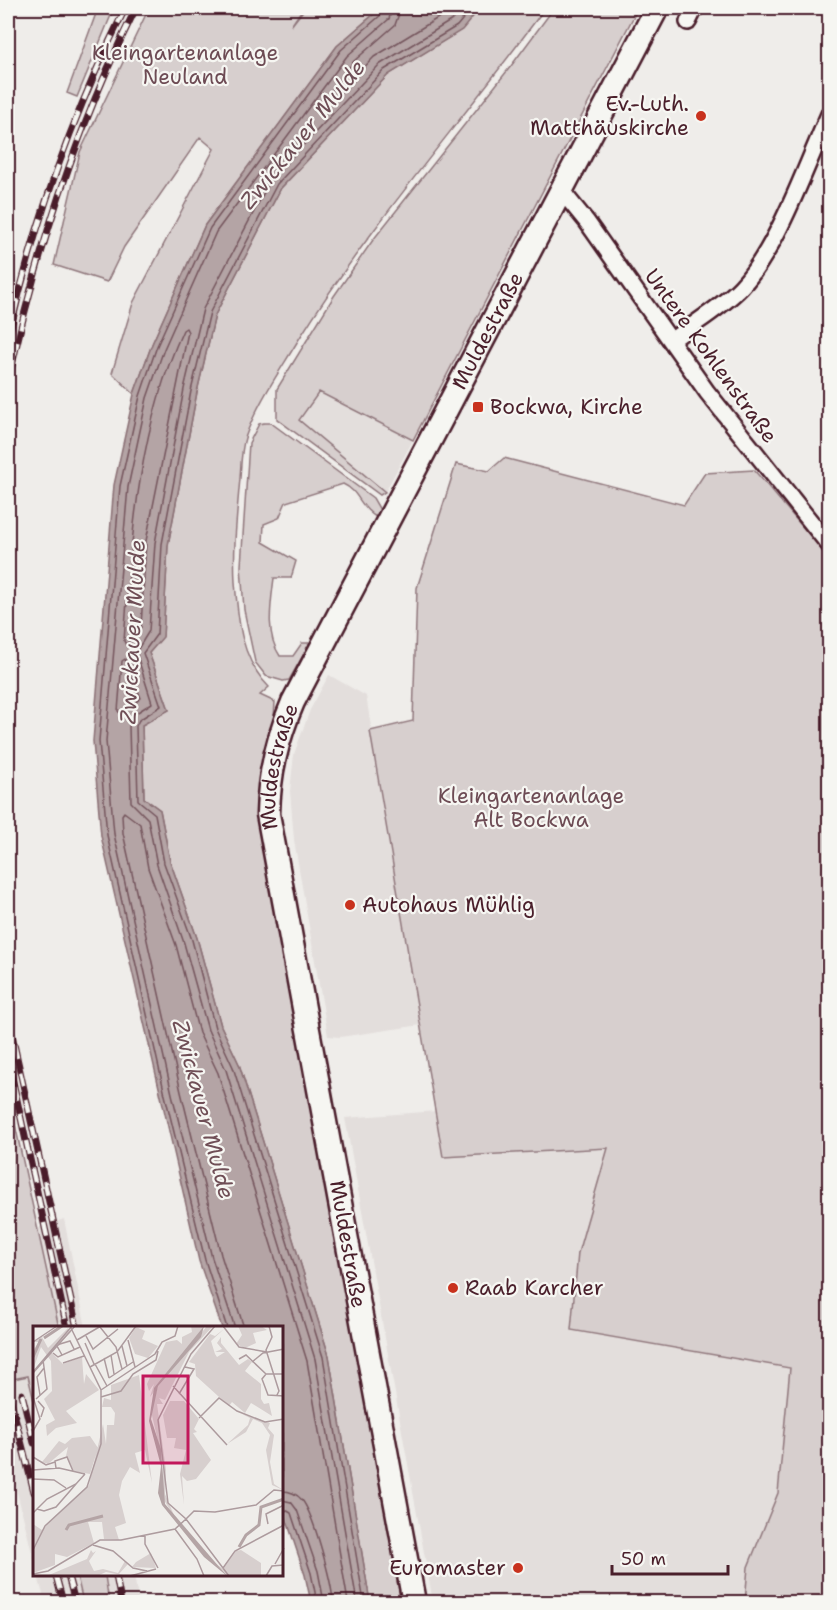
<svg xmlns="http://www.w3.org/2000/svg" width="837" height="1610" viewBox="0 0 837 1610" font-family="'Shantell Sans',sans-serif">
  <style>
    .built { fill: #e3dedc }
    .green { fill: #d7cfce; stroke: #90777c; stroke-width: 1.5 }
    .water { fill: #b4a4a5; stroke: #8a6f74; stroke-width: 1.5 }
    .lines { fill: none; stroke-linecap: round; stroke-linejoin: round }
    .shore { stroke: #74545c; stroke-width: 1.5 }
    .street-casing { stroke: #4a1f2b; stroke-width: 20 }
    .primary-casing { stroke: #4a1f2b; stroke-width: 27 }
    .street { stroke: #f6f6f2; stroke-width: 15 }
    .primary { stroke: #f6f6f2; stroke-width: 22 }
    .rail-casing { stroke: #4a1f2b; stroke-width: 7 }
    .rail { stroke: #f6f6f2; stroke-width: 4.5; stroke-dasharray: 14; stroke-linecap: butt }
    .poi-dot { fill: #c8321e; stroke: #f6f6f2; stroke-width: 2 }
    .labels { text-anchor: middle; stroke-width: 4.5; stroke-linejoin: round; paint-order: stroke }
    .park-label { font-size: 21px; fill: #6d4b54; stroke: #f6f6f2 }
    .poi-label { font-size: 21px; fill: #4a1f2b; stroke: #f6f6f2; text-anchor: start }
    .street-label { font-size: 21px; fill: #4a1f2b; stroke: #f6f6f2 }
    .water-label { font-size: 22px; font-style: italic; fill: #6f4e56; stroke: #f6f6f2 }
    .inset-river { fill: none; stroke: #b4a4a5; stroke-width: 3 }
    .inset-road { fill: none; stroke: #ad9b9e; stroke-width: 1.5 }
    .view { fill: #c2185b; fill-opacity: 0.15; stroke: #c2185b; stroke-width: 3 }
    .inset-edge { fill: none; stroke: #4a1f2b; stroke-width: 3 }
  </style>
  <rect width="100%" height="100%" fill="#efedea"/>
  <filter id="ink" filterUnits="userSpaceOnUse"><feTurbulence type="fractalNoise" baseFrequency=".0167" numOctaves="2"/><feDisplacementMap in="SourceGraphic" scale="12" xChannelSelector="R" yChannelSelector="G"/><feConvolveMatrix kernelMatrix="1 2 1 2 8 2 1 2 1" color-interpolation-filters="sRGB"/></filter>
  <g filter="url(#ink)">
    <path class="built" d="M319,392L413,440L385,492L299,420Z
      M329,675L366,696L421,1025L340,1037L328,1036L294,840L290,791L294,754L310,710Z
      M437,1111L440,1133L608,1148L578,1253L571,1329L790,1368L778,1493L748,1567L745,1602H433L345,1118Z
      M64,1219L86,1328H59L35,1229Z
      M28,1376L34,1401V1561L8,1455V1380Z
      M38,1576H77L83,1602H45Z
      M105,1576H134L139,1602H109Z"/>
    <path class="green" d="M98,8H114L77,97L67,93Z
      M149,8H303L291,26L305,8H381L337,46L205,225L152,344L134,394L112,373L133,303L214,149L200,137L124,247L107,282L54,265L80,152Z
      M480,8H545C464,119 372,222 299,339C280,371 257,403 245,438C241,450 241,466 240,478C237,513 233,548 235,582C238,621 241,659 269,687L260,695L275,702L273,734L259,812L401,1602H370L329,1356L239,1064L221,1026L197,938L170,861L160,810L144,798L142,725L169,710L149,653L163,636L168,545L197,392L215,315L281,188L388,75L461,30Z
      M554,8H638L413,440L319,392L299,420L385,492L380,495L277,419V389L334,296L373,240L511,66Z
      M264,423H271L373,498L380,510L376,517C360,508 359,491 343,484L286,502L279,518L264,524L263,542L296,561L291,578H274C271,603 265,634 280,656H293L302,643H310L289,680L283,681L266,676L255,662L244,610L241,566L249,443L259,424Z
      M504,458L684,505L705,473L754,470L829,558V1602H745L748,1567L778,1493L790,1368L571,1330L578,1253L608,1148L443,1157L370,731L413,721L417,588L456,464L489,471Z
      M8,1092L59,1328H34V1401L28,1376L8,1380Z
      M77,1576H105L109,1602H83Z"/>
    <path class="water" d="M381,8H480L462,30L388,75L281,188L215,315L197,392L168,545L163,637L149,653L169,710L142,725L144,798L160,810L170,861L197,938L221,1026L239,1064L329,1356L370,1602H311L305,1575L282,1506V1328H222L199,1261L101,836L93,741L114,485L134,394L152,344L205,225L337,46Z"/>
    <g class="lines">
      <path class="shore" d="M401,8L395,25L354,61L324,101L325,105L329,104L374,57L446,13L451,8
        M186,328L188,332L146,541L141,627L126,645L124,641C132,534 138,430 183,330Z
        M125,659L141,698L121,714L118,711L122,661Z
        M227,1328L205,1260L165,1095L107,835L99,741L120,486L140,396L157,346L210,228L341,50L382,14L385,8
        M235,1328L212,1258L172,1094L114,834L106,741L128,487L147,398L164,349L216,232L347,56L389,19L392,8
        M244,1328L221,1255L181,1092L123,833L122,815L124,812L140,824L148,868L176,945L199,1033L218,1073L307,1361L348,1602
        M282,1491C290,1491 297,1494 302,1500C314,1515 332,1583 333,1602
        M282,1500L291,1502L297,1510L318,1571L324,1602
        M282,1508L291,1513L311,1573L317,1602
        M357,1602L315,1359L226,1070L208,1030L184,943L157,865L148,819L131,802L129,726L133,715L152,703L136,652L149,631L155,543L184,389L203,309L271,179L379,65L452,20L462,8
        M364,1602L323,1357L233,1067L215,1028L192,940L164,863L155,814L138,800L136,726L139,720L161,706L143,653L157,634L162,544L191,391L210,312L277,184L384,70L457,26L472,8"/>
      <g class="street-casing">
        <path id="street" d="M688,22L695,8
          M561,190L587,222L707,392L830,546
          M672,340C694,323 721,308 741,287C778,248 807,163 830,112"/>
      </g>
      <g class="primary-casing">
        <g id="primary">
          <path id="s1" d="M414,1602L268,814C269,773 277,739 293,702L657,8"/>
        </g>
      </g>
      <use href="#street" class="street"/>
      <use href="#primary" class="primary"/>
      <g class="rail-casing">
        <path id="rail" d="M8,340C33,226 73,114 125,9
          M8,383C36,254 77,127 136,8
          M8,1017L77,1328
          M8,1059L67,1328
          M22,1394L34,1443
          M10,1397L34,1492
          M56,1576L63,1602
          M68,1576L75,1602
          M116,1576L121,1602"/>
      </g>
      <use href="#rail" class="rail"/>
    </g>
  </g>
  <g class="poi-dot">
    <circle cx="701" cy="116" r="6"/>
    <rect x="472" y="401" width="12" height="12" rx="3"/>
    <circle cx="350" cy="905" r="6"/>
    <circle cx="453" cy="1288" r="6"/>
    <circle cx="518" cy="1568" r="6"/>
  </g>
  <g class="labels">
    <g class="park-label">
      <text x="185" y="60">Kleingartenanlage<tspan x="185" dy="24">Neuland</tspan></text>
      <text x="531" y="803">Kleingartenanlage<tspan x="531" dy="24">Alt Bockwa</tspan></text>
    </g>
    <g class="poi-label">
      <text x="689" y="111" text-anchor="end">Ev.-Luth.<tspan x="689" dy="24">Matthäuskirche</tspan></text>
      <text x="490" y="414">Bockwa, Kirche</text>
      <text x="362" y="912">Autohaus Mühlig</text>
      <text x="465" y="1295">Raab Karcher</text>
      <text x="506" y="1575" text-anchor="end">Euromaster</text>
    </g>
    <g class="street-label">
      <text dy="7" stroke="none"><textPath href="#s1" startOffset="1336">Muldestraße</textPath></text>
      <text transform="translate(711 356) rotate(54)" y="7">Untere Kohlenstraße</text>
      <text dy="7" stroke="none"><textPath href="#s1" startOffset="850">Muldestraße</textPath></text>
      <text transform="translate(348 1244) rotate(80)" y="7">Muldestraße</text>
    </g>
    <g class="water-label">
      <text transform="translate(302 134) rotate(-51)" y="8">Zwickauer Mulde</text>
      <text transform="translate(132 632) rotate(-87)" y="8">Zwickauer Mulde</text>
      <text transform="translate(204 1109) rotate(75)" y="8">Zwickauer Mulde</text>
    </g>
  </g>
  <g transform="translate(33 1326)">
    <rect width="250" height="250" fill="#efedea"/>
    <path d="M158,0H171L117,71L121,58L116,65L114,58L133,16L144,14L149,18V11L159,6ZM174,0H180L156,26L132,74L126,72L130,78H124L133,144L132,168L143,194L128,169L130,137L118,85L125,60ZM205,0H228L234,4L220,7L223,17L212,22L203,18L209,9ZM103,1L112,5L109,13L125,20L115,32L102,28L96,12ZM35,2L38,6L18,26L30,38L49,31L51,58L53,48L66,64L33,85L44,97L23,102L14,110L13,99L22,94L11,73L19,65L18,35L8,21L0,44V24L6,16H0L9,11L15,22ZM191,3L178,15L182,28L184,31L192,26H182L189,23L184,17L188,11V17L206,39L215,33L219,36L212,45L228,58V73L231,78L236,77L239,90L218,77L212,87L199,76L196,80L163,50L162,38L156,36L177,8L182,10ZM106,49L119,157L112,124L102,127L107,147L97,141L89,155L86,169L93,197L82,201L86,214L71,213L69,196H55L61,217L34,231L22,228V239L0,247V198L9,204L56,159L70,98L73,118L74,99H81L82,87L78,81H69L71,72L78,74V59ZM137,75H151L166,93L161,103L164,106L160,107L178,134L163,153L154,155L149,150L151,179L147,148L153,124L141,122L143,112H134L130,89ZM209,88L237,97L235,102L241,109L237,136L241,158L250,164L239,159L233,124L237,109L229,97L220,93L213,106L194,118L215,99L217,92ZM57,110L65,122L57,148L40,145L33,130L35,121L15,138L9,136L26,115L32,118L39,112ZM58,224L60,227L63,225L56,235L61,245L70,243L85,247L92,235L95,238L86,248L93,250L73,246L64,250L16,249L54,233ZM208,224L228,237V250H194L182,237L190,243L203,225ZM118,227L123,242L99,241L103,236Z" fill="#d7cfce"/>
    <path d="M171,0L168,11L125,60L118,93L128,123L132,178L194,250L171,231L129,179L125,167L128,140L116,95L121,62Z" fill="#b4a4a5"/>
    <path class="inset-river" d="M11,12L29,0M0,31L8,13M33,204L36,199L70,190M206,221L213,209L226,199L228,181L251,173"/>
    <path class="inset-road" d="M182,0L158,28L125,94L135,177L153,193L196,250M190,0L206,21L234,26M236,0L239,11L233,24L246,65L244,69M67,1L83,21L89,43M53,10L60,23L85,3M44,14L68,0M95,14L102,41M0,16L24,0M52,17L61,38M89,20L94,40M20,27L25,31L47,21M29,29L24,20L27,18L37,15L41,23M78,29L81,48M71,32L76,52M206,33L213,29L233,48M219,36L230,27L251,23M30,37L51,30M62,38L74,60M57,41L84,26L103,0M0,46L39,0M0,47L42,0M251,48H233L229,53L235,69L251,70M76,52L100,36M140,60L194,119M68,64L122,28L129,16L142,10L145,0M146,68L161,43L152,41M7,69L4,51L11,42M0,71L7,93L0,105M68,71L88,65L100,48L123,34L125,25M3,73L14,63L10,34M5,75L11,82L8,91M166,92L186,72L204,85L232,96L251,93M0,131L13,139L22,136M23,142L22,135L34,131L40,145M0,144L26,142L52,148M0,153L21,154L33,162M4,183L11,185L23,181L43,158M0,187L14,173L43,158L52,148M153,193L161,185L182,186L223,179L241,164L251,165M235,198L233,188L251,179M142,203L164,233L171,250M112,209V218L125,242M60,219L80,225L100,242L114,245M0,224L12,200L54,161L68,118V64L37,0M242,238L251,222M190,242L202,225L251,199M0,248L15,245L67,214H88L142,203L153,193M97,250L123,243M233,250L239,240L251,239"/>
    <path class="view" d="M110,50H155V137H110Z"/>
    <rect width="250" height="250" class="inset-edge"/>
  </g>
  <rect width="837" height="1610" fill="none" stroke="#f6f6f2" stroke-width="30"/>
  <rect x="15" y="15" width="807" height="1580" fill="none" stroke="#4a1f2b" stroke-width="2" filter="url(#ink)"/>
  <path d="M612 1565v9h116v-9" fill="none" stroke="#4a1f2b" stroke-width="3"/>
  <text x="621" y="1565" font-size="18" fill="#4a1f2b" stroke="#f6f6f2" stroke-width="4.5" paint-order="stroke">50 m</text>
</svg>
